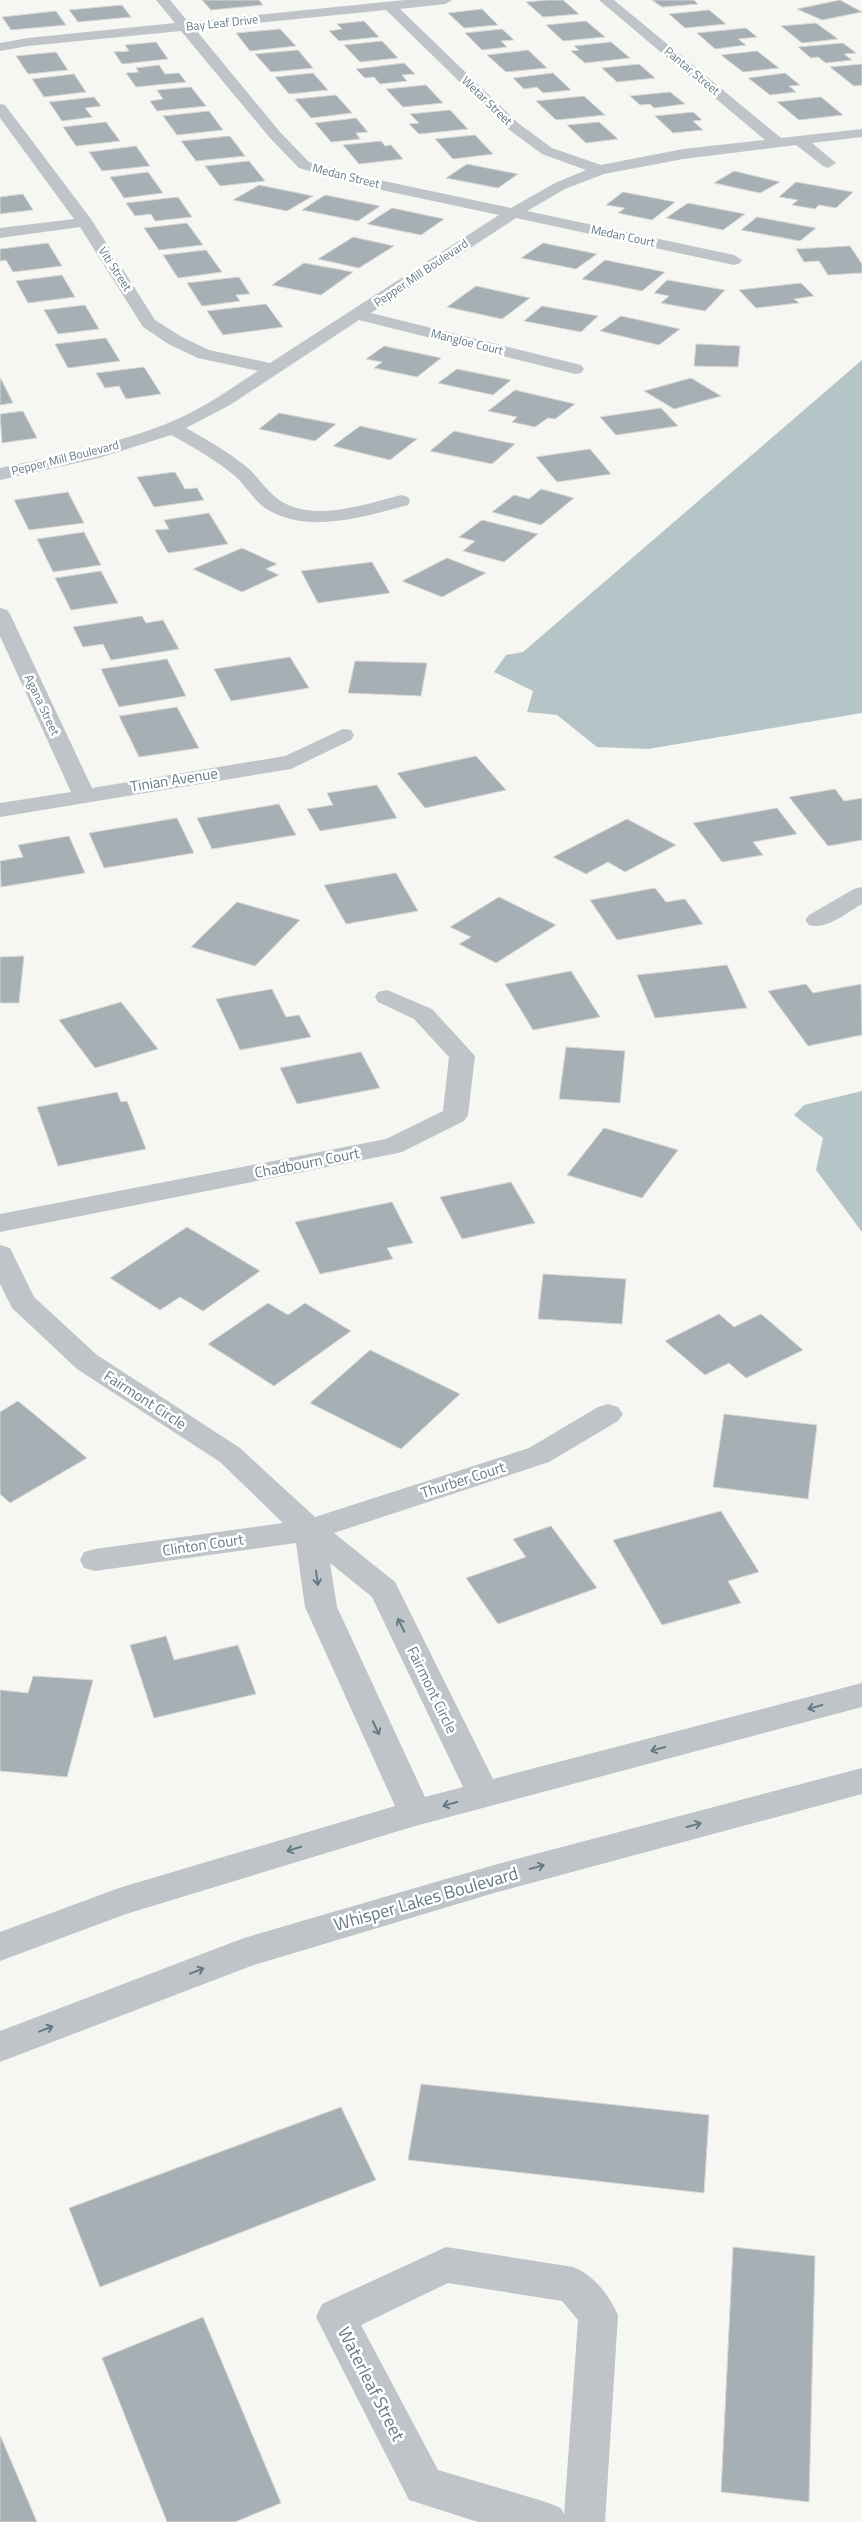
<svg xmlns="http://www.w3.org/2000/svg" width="862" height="2522" viewBox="0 0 862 2522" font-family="'Titillium Web',sans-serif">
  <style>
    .water { fill: #b5c5c7 }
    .building { fill: #a6b0b4; stroke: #d7d7d5 }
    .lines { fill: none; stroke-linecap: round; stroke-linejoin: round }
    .minor { fill: #bec4c7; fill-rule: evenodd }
    .oneway { stroke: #647a84 }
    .labels { text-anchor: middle; stroke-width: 5; stroke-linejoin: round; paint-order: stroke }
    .far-street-label { font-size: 12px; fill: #647a84; stroke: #fff }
    .street-label { font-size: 15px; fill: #647a84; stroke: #fff }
    .near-street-label { font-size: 18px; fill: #647a84; stroke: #fff }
  </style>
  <rect width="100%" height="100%" fill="#f6f6f2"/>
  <path class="water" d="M862,360V713L648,749L597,747L557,715L527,712L533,691L494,672L506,655L523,652Z
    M862,1091V1232L816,1170L823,1138L794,1115L804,1105Z"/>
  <path class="building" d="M202,0H259L263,5L211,10Z
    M548,0H563L579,14L543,17L526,2Z
    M652,0H694L698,4L662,7Z
    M840,0L862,12L822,20L797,9Z
    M122,5L131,17L78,22L69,10Z
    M482,9L498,25L464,28L448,13Z
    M709,10L726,24L685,28L669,14Z
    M56,11L66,25L11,30L2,17Z
    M364,21L379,37L339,41L329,31L342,29L337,24Z
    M586,21L605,37L563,41L546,25Z
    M816,23L838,39L802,43L781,26Z
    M746,28L757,37L738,39L746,45L715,49L697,33Z
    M280,29L296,46L250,51L236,33Z
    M502,29L514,40L501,41L507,47L482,50L465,33Z
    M382,41L398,58L360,62L344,45Z
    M156,42L168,59L122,64L114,52L129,51L125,45Z
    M611,42L630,58L585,63L571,51L579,50L574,46Z
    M843,43L856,53L844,54L852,60L826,63L818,57L811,58L798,47Z
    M298,50L313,68L271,72L255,54Z
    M528,50L547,68L506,72L487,55Z
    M757,51L779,68L743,72L721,55Z
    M56,52L68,70L28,74L16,56Z
    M404,63L415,74L402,75L407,81L380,84L374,77L365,78L356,69Z
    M639,64L655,78L617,82L602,68Z
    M862,64V85L854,86L830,67Z
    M159,65L165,74L179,73L186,82L136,87L126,73L139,72L136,68Z
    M313,73L328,90L289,94L275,77Z
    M553,73L571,90L543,93L537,87L524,89L513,78Z
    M785,73L800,85L789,86L796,92L770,95L748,78Z
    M74,74L86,92L44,97L32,79Z
    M426,85L443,103L403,107L386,89Z
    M191,87L206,106L157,111L150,101L163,99L157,90Z
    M670,92L685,104L654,108L650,104L640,105L630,96Z
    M336,95L352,113L311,118L295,99Z
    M584,96L605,115L556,120L536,101Z
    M94,97L101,106L85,108L92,117L62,121L49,102Z
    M821,97L843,115L799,120L777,102Z
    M450,110L468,129L419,134L409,124L419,123L410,114Z
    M209,111L223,130L177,135L163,116Z
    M693,112L702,120L693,121L703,130L673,133L655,116Z
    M356,118L368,132L356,133L360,139L331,142L315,123Z
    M106,122L120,141L76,146L63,127Z
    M599,122L618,139L586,143L567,125Z
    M475,135L493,154L453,159L435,139Z
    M230,136L245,156L196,161L181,141Z
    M381,141L385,146L391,145L403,159L359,164L343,145Z
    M136,146L150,166L102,171L89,152Z
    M249,161L265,181L220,186L205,166Z
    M467,164L518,174L498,188L446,178Z
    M734,171L780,182L760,193L714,183Z
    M148,172L163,193L124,198L110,177Z
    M796,182L853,192L836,208L819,205L815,209L792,205L798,200L779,197Z
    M259,185L313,196L287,211L233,200Z
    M623,192L675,202L652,220L618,213L625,208L606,205Z
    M23,194L33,210L0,214V197Z
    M325,195L380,206L358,221L302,210Z
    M178,197L192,217L155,221L151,214L135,216L126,203Z
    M688,203L745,214L723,230L666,218Z
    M392,208L444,219L421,235L367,224Z
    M757,217L816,228L800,241L741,230Z
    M187,223L203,245L159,250L144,228Z
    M353,237L394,246L359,268L318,259Z
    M48,243L62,266L13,272L6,260L0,261V249Z
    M543,243L597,254L576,269L521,258Z
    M850,246L862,264V273L828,275L819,261L804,262L796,249Z
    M206,250L222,272L178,278L163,255Z
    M605,260L665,272L642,291L582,279Z
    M304,263L353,272L321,295L272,285Z
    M62,275L75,297L28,303L16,281Z
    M239,277L250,294L236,295L240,301L202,306L187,283Z
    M667,280L725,290L705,311L661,303L669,296L654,293Z
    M801,283L814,296L794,299L799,303L756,308L739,290Z
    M476,286L530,298L502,319L447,307Z
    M266,304L283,327L223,335L207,311Z
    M85,305L99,329L58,334L44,310Z
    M542,306L598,316L581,332L524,321Z
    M621,316L680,329L659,345L600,331Z
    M106,338L120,361L68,368L55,344Z
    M696,344L740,346L738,367L694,366Z
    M384,346L441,358L417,377L374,368L382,362L366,359Z
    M144,367L161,394L126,399L119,386L105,388L96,373Z
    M457,369L511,380L493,395L438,383Z
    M691,378L721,396L674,409L644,391Z
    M0,379H1L13,403L0,405Z
    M515,390L575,404L555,419L548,418L535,427L512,422L517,417L488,411Z
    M661,408L678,426L616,435L600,417Z
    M23,411L37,438L2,443L0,414Z
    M279,413L336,424L315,441L259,429Z
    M360,426L417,439L390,460L333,446Z
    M454,431L515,444L492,464L430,451Z
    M590,449L611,474L557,482L536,457Z
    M175,472L185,489L197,488L204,500L154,507L137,477Z
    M541,489L574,498L541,525L492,512L514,495L529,499Z
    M68,492L84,523L29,530L14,500Z
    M209,513L228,544L168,553L155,530L169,529L164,520Z
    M482,520L538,534L504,562L463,551L475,541L459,537Z
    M84,532L101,565L53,572L37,539Z
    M242,548L277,564L266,569L279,575L242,592L193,569Z
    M447,558L486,573L442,597L402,581Z
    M372,562L390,593L318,603L301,571Z
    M101,571L118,603L71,610L55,578Z
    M142,616L146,623L163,620L179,649L111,660L103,644L83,647L73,627Z
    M290,657L309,688L231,701L214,669Z
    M167,659L186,696L119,707L101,669Z
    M355,661L427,663L421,696L348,693Z
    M177,707L199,748L139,757L119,716Z
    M476,756L506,790L425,808L397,773Z
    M377,785L397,818L320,831L307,809L333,805L327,793Z
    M835,789L844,801L862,798V840L828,846L789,797Z
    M279,804L296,835L212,849L197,818Z
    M777,808L797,834L753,842L763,855L722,862L693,823Z
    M177,818L194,853L104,868L89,833Z
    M627,819L676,845L625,872L608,862L586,874L553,857Z
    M69,836L85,873L1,887L0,861L23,857L18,845Z
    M396,873L418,911L346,924L324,885Z
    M655,888L666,902L685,899L703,924L617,940L590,900Z
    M499,897L556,925L496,963L459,944L471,937L450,927Z
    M237,902L300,920L255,966L191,947Z
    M24,956L19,1003H0V957Z
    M727,965L747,1008L655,1018L637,975Z
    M571,971L600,1017L533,1030L505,984Z
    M806,984L813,993L861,984L862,1035L808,1046L768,991Z
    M272,989L286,1017L299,1015L311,1037L240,1050L216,999Z
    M121,1002L158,1049L95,1068L59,1020Z
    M566,1047L625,1051L620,1103L559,1099Z
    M361,1052L380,1088L297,1104L280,1068Z
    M117,1092L121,1102L127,1101L146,1149L58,1166L37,1107Z
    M604,1128L678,1150L642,1198L567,1175Z
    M511,1182L535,1223L462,1239L440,1197Z
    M392,1202L413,1243L387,1248L393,1259L320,1274L295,1222Z
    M187,1227L260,1271L203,1311L180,1297L160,1310L110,1278Z
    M543,1274L626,1279L622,1324L538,1319Z
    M268,1303L288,1315L305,1303L351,1331L274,1386L208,1344Z
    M719,1314L734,1327L761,1314L803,1350L746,1378L729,1363L705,1375L665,1341Z
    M370,1350L460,1394L401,1449L310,1403Z
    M18,1401L87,1458L10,1503L0,1494V1412Z
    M724,1414L817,1425L808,1499L713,1487Z
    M721,1511L759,1572L728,1581L741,1603L662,1625L613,1540Z
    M551,1526L597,1588L498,1624L466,1578L526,1557L513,1539Z
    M166,1636L174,1660L238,1645L256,1694L154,1718L130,1645Z
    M33,1676L93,1680L67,1777L0,1771V1690L28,1693Z
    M421,2084L709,2115L704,2193L408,2160Z
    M341,2107L376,2180L100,2287L69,2208Z
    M733,2247L815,2256L809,2502L721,2492Z
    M203,2317L281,2503L235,2522H167L102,2358Z
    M0,2435L37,2522H0Z"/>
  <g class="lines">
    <path class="minor" d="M156,0H170L188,22L405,0H452L445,4L400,9L518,123L552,148L601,165L683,149L765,140L599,0H614L781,138L862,129V137L812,143L836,163L828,168L823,166L796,145L683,159L604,174L565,189L527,211L734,255L742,260L740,263L734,265L516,218L371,313L581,365L584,369L581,373L575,374L359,320L230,405L186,428C207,440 229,452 248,468C260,479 269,495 284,503C318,521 366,504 401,495L408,497L410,501L408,505C366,516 311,534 270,511C255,503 247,487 235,476C216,460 193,447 171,435L99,458L0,480V468C56,456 112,445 166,424C198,412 229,390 258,371L198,358L170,345L143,327L80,227L0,238V228L74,219L0,118V104L5,105L91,219L155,320L182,337L209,350L270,363L499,215L358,185L299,168L270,138L181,31L28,46L0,51V43L28,38L175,23ZM386,10L508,129L542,154L586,170L555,183L511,208L360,176L309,162L280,132L195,29Z
      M0,608L7,610L10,614L92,788L285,756L343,729L351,730L354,735L351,740L291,769L0,817V803L71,792L0,636Z
      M862,887V904C846,913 827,930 809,925L805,920L809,915L854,889Z
      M387,990L432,1009L475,1056L468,1115L464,1121L402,1152L393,1154L0,1232V1214L386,1139L443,1111L449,1057L414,1019L378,1002L375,997L378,992Z
      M0,1245L10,1248L34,1297L97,1355L240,1448L315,1517L529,1448L598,1407L608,1404L618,1407L623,1414L618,1421L549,1462L334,1533L395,1582L493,1779L862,1683V1707L415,1826L126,1914L0,1961V1932L119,1888L395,1806L305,1607L296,1543L95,1571L84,1568L80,1560L84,1552L95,1549L283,1523L220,1462L77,1369L12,1308L0,1284ZM330,1563L372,1597L463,1787L425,1797L337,1607Z
      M862,1768V1794L494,1893L251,1966L0,2062V2031L244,1938L494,1865Z
      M446,2247L573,2267C594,2275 609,2295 618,2315L605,2522H478L409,2500L316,2317L322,2304ZM448,2283L562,2301L578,2320L564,2515L561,2508L546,2502L438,2470L361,2325Z"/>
  </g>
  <defs><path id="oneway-shaft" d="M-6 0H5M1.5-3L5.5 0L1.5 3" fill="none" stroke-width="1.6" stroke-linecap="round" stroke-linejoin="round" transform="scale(1.25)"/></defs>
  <g class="oneway">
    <use href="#oneway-shaft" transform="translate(317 1578) rotate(82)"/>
    <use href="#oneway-shaft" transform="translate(401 1625) rotate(-116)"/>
    <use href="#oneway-shaft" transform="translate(815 1707) rotate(165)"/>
    <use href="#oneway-shaft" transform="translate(376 1728) rotate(65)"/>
    <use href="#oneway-shaft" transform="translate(658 1749) rotate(165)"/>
    <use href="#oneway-shaft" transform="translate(450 1804) rotate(165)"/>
    <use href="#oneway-shaft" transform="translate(694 1825) rotate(-15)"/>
    <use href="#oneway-shaft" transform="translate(294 1849) rotate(163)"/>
    <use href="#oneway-shaft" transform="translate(537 1867) rotate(-15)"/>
    <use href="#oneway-shaft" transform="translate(197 1971) rotate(-21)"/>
    <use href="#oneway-shaft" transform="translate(46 2029) rotate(-21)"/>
  </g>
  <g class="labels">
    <g class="far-street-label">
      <text transform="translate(222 23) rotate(-6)" y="4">Bay Leaf Drive</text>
      <text transform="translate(692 71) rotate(40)" y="4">Pantar Street</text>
      <text transform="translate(487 101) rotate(44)" y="4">Wetar Street</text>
      <text transform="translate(346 176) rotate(14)" y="4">Medan Street</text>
      <text transform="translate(623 236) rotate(12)" y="4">Medan Court</text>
      <text transform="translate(115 269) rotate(57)" y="4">Viti Street</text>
      <text transform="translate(421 273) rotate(-34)" y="4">Pepper Mill Boulevard</text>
      <text transform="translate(467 342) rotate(14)" y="4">Mangloe Court</text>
      <text transform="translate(65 458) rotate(-14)" y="4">Pepper Mill Boulevard</text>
      <text transform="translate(42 705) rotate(65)" y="4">Agana Street</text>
    </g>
    <g class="street-label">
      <text transform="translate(174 780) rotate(-9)" y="5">Tinian Avenue</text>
      <text transform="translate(307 1163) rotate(-11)" y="5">Chadbourn Court</text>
      <text transform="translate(145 1400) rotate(33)" y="5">Fairmont Circle</text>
      <text transform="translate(463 1480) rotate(-18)" y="5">Thurber Court</text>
      <text transform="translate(203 1545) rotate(-8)" y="5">Clinton Court</text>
      <text transform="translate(432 1690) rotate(64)" y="5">Fairmont Circle</text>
    </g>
    <g class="near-street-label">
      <text transform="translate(426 1899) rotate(-16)" y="6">Whisper Lakes Boulevard</text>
      <text transform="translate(371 2384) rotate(63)" y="6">Waterleaf Street</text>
    </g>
  </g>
</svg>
